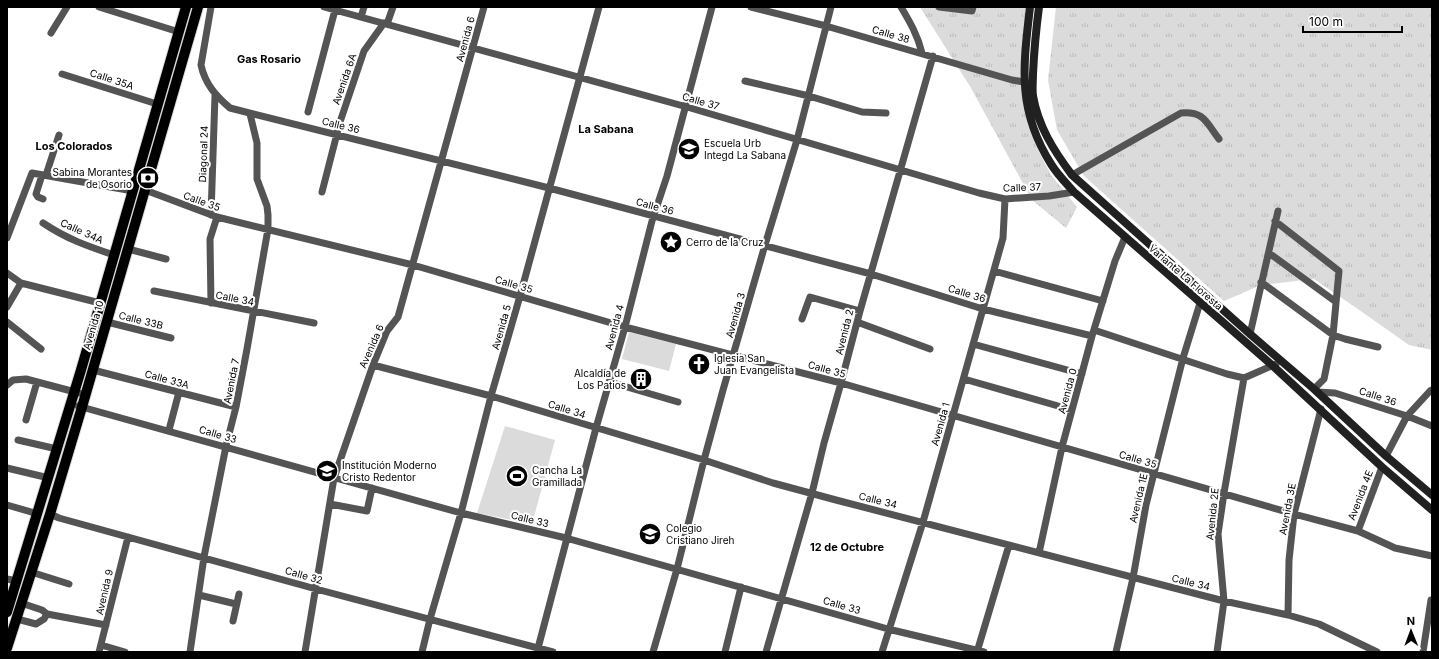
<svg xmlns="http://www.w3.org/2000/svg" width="1439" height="659" viewBox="0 0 1439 659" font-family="Inter,sans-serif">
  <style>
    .grass { fill: url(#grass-tufts) }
    .park { fill: #dbdbdb }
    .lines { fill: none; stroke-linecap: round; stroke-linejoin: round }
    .primary-casing { stroke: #dbdbdb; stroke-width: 12 }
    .street { stroke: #545454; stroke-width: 7 }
    .secondary { stroke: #212121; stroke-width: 8 }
    .primary { stroke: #000; stroke-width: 10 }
    .labels { text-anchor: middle; stroke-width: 4; stroke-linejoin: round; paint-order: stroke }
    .street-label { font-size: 10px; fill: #000; stroke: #fff }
    .poi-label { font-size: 10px; fill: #000; stroke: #fff; text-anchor: start }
    .neighbourhood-label { font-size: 11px; font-weight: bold; fill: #000; stroke: #fff }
  </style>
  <defs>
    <pattern id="grass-tufts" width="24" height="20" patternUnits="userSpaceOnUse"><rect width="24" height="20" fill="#dbdbdb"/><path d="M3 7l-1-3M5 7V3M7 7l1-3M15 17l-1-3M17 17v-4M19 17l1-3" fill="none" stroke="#bababa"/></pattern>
  </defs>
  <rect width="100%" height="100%" fill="#fff"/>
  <path class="grass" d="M920,7H1028L1027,114L1037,148L1051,175L1077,207L1066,228L1032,200L971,88Z
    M1056,7H1432V350L1409,345L1355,307L1314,279L1261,285L1224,301L1084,176L1057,130L1048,80Z"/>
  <path class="park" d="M629,332L676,344L669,371L622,359Z
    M505,426L555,440L532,524L477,513Z"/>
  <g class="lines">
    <g class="primary-casing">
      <path id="primary" d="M7,612L81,370L186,7
        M7,648L50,514L82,407L198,7"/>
    </g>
    <path class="street" d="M99,7L179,32
      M211,7L201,65C205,84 216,96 230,108L549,188L871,274L983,309L1092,336
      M324,7L687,107L979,193L1005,199L1049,196L1074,192
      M751,7L826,26L1012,80L1024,82
      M901,7C910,22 918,36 922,53
      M939,7L972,11L973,7
      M361,17L364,7
      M387,24L393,7
      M51,33L67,7
      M62,74L157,104
      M745,81L809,96L862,112L886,113
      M308,112L335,10
      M42,175L36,194L38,197L43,199
      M46,175L59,135
      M1072,175L1181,113C1204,111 1206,122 1219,139
      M145,190L217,217L413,265L625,327L841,383L1294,514L1358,531L1395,548L1432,556
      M322,192L340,122L364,51L384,23
      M211,215L215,95
      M1275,221L1339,271L1333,335L1324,379L1314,389
      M43,223C67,239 87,246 114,255
      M7,238L32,173L133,191
      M128,249L166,259
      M1269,253L1336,302
      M994,271L1103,301
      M7,273L21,283L100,303
      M1261,282L1333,335L1345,339L1378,347
      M154,291L314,323
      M211,303L210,239L217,217
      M7,307L21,283
      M802,319L810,297L860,311
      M7,322L41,349
      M107,322L171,338
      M857,322L930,349
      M1094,330L1227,374L1244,378L1276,364
      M1250,334L1278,211
      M973,344L1082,374
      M373,365L491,396L704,460L773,483L836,500L1224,601L1288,615L1319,624L1377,652
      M93,370L236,407
      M964,379L1072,410
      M610,382L678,402
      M7,385L13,380L26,379L79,393
      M1317,392L1335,393L1407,416L1432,426
      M78,406L461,513L566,538L888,629L984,652
      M26,420L37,382
      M169,430L179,392
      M18,440L57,449
      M1386,456L1407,416L1430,391L1432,390
      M7,468L49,478
      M330,504L367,511L372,488
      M7,505L38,514
      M50,514L59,518L316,589L553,652
      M1358,531L1382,467
      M1039,553L1062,447L1092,336L1115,261L1125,237
      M31,572L69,584
      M7,579L17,581
      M199,595L236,604
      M21,603L42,610L47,614L106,625
      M1288,615L1289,560L1294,514L1321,409
      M17,619L36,624L44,619L47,614
      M233,621L239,594
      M101,645L125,652
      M99,652L128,537
      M190,652L204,557L226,446L236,407L247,349L268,229V215L267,206L257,179V143L250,114
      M305,652L334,478L373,365L387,331L398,317L484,7
      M422,652L430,619L461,513L491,396L520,296L599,7
      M537,652L596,428L625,327L652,221L667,176L712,7
      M653,652L677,569L704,460L723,390L765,245L797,140L831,7
      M725,652L741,587
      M766,652L812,493L824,443L841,383L860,311L933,56
      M882,652L923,522L1003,238L1005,199
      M977,652L1009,545
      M1116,652L1133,578L1146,505L1183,358L1200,303
      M1217,652L1224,601L1218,534L1224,493L1244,378
      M1423,652L1431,600"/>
    <path class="secondary" d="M1030,7C1023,67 1017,110 1051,164C1057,174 1066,183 1074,192L1273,366L1382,467L1432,510
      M1039,7C1036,30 1034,52 1033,74C1033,81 1032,89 1033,96C1038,126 1054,151 1072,175L1250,334L1314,389L1386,456L1432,495"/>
    <use href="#primary" class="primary"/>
  </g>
  <defs>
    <g id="school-disc" transform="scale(1.15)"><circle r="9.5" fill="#000" stroke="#fff"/><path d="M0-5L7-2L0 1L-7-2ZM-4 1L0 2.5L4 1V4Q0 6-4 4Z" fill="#fff"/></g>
    <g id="bank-disc" transform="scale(1.15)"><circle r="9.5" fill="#000" stroke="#fff"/><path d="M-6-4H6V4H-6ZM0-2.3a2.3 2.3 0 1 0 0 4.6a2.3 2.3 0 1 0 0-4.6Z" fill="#fff"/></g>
    <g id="sight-disc" transform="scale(1.15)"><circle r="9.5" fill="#000" stroke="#fff"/><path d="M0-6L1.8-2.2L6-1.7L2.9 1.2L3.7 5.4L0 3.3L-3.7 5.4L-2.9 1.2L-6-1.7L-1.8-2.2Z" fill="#fff"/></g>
    <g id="church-disc" transform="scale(1.15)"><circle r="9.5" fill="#000" stroke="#fff"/><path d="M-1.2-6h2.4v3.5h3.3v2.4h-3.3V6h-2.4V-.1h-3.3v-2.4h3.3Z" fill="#fff"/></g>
    <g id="building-disc" transform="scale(1.15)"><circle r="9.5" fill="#000" stroke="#fff"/><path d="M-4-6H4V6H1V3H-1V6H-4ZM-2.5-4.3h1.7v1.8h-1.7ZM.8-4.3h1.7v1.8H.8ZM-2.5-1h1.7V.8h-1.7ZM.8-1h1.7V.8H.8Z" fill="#fff"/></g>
    <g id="stadium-disc" transform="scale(1.15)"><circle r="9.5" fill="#000" stroke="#fff"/><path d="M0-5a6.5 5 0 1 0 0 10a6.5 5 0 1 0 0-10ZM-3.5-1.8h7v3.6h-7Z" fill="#fff"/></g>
  </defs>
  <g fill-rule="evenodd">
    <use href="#school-disc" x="689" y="149"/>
    <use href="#bank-disc" x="148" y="178"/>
    <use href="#sight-disc" x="671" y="242"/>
    <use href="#church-disc" x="699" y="364"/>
    <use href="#building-disc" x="641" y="379"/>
    <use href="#school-disc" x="327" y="471"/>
    <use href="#stadium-disc" x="517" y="476"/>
    <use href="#school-disc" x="650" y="534"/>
  </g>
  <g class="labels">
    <g class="street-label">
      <text transform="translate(891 34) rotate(16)" y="4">Calle 38</text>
      <text transform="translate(465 39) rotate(-75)" y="4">Avenida 6</text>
      <text transform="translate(112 79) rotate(18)" y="4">Calle 35A</text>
      <text transform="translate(344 79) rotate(-71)" y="4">Avenida 6A</text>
      <text transform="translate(701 101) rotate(16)" y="4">Calle 37</text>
      <text transform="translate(341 125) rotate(14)" y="4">Calle 36</text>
      <text transform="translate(203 154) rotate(-88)" y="4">Diagonal 24</text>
      <text transform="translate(1022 187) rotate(-2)" y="4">Calle 37</text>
      <text transform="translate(202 201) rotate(20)" y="4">Calle 35</text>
      <text transform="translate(655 206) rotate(15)" y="4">Calle 36</text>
      <text transform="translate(82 231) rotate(24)" y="4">Calle 34A</text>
      <text transform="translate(1186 277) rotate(41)" y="4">Variante La Floresta</text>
      <text transform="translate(514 284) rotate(16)" y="4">Calle 35</text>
      <text transform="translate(967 293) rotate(17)" y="4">Calle 36</text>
      <text transform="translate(235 298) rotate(11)" y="4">Calle 34</text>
      <text transform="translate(735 315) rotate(-74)" y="4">Avenida 3</text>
      <text transform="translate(141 320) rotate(14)" y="4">Calle 33B</text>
      <text transform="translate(93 325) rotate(-74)" y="4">Avenida 10</text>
      <text transform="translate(501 327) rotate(-74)" y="4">Avenida 5</text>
      <text transform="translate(614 327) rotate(-75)" y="4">Avenida 4</text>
      <text transform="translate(844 332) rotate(-76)" y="4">Avenida 2</text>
      <text transform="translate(371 346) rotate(-66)" y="4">Avenida 6</text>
      <text transform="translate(827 369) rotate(15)" y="4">Calle 35</text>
      <text transform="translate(167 379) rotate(15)" y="4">Calle 33A</text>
      <text transform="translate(231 381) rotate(-79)" y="4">Avenida 7</text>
      <text transform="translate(1067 391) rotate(-75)" y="4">Avenida 0</text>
      <text transform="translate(1378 396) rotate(18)" y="4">Calle 36</text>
      <text transform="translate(567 409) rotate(17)" y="4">Calle 34</text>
      <text transform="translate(940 424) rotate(-74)" y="4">Avenida 1</text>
      <text transform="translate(218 434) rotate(16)" y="4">Calle 33</text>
      <text transform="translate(1138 459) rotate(16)" y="4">Calle 35</text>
      <text transform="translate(1360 495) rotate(-69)" y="4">Avenida 4E</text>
      <text transform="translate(1138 498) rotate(-77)" y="4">Avenida 1E</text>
      <text transform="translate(878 500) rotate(14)" y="4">Calle 34</text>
      <text transform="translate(1287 509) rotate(-79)" y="4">Avenida 3E</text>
      <text transform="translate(1212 514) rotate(-84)" y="4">Avenida 2E</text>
      <text transform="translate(530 519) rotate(14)" y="4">Calle 33</text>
      <text transform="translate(304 575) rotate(16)" y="4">Calle 32</text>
      <text transform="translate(1191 582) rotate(14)" y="4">Calle 34</text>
      <text transform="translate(104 592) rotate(-77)" y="4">Avenida 9</text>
      <text transform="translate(842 605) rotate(16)" y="4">Calle 33</text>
    </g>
    <g class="poi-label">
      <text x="704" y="147">Escuela Urb<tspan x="704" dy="12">Integd La Sabana</tspan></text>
      <text x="132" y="176" text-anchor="end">Sabina Morantes<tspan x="132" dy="12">de Osorio</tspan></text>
      <text x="686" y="246">Cerro de la Cruz</text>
      <text x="714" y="362">Iglesia San<tspan x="714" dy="12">Juan Evangelista</tspan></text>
      <text x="626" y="377" text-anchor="end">Alcaldía de<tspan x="626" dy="12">Los Patios</tspan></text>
      <text x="342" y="469">Institución Moderno<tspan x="342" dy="12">Cristo Redentor</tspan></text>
      <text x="532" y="474">Cancha La<tspan x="532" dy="12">Gramillada</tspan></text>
      <text x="666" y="532">Colegio<tspan x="666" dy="12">Cristiano Jireh</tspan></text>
    </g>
    <g class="neighbourhood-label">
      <text x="269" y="63">Gas Rosario</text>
      <text x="606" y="133">La Sabana</text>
      <text x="74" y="150">Los Colorados</text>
      <text x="847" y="551">12 de Octubre</text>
    </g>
  </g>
  <rect width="1439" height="659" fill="none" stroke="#000000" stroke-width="16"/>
  <g transform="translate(1411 631) rotate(359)" stroke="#ffffff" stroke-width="3" paint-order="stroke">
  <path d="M0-3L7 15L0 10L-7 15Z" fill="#000000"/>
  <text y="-6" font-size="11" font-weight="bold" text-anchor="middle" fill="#000000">N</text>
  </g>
  <path d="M1303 26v6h99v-6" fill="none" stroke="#000000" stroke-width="2"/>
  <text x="1309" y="26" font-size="12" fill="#000000" stroke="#ffffff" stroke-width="3" paint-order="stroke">100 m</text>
</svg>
